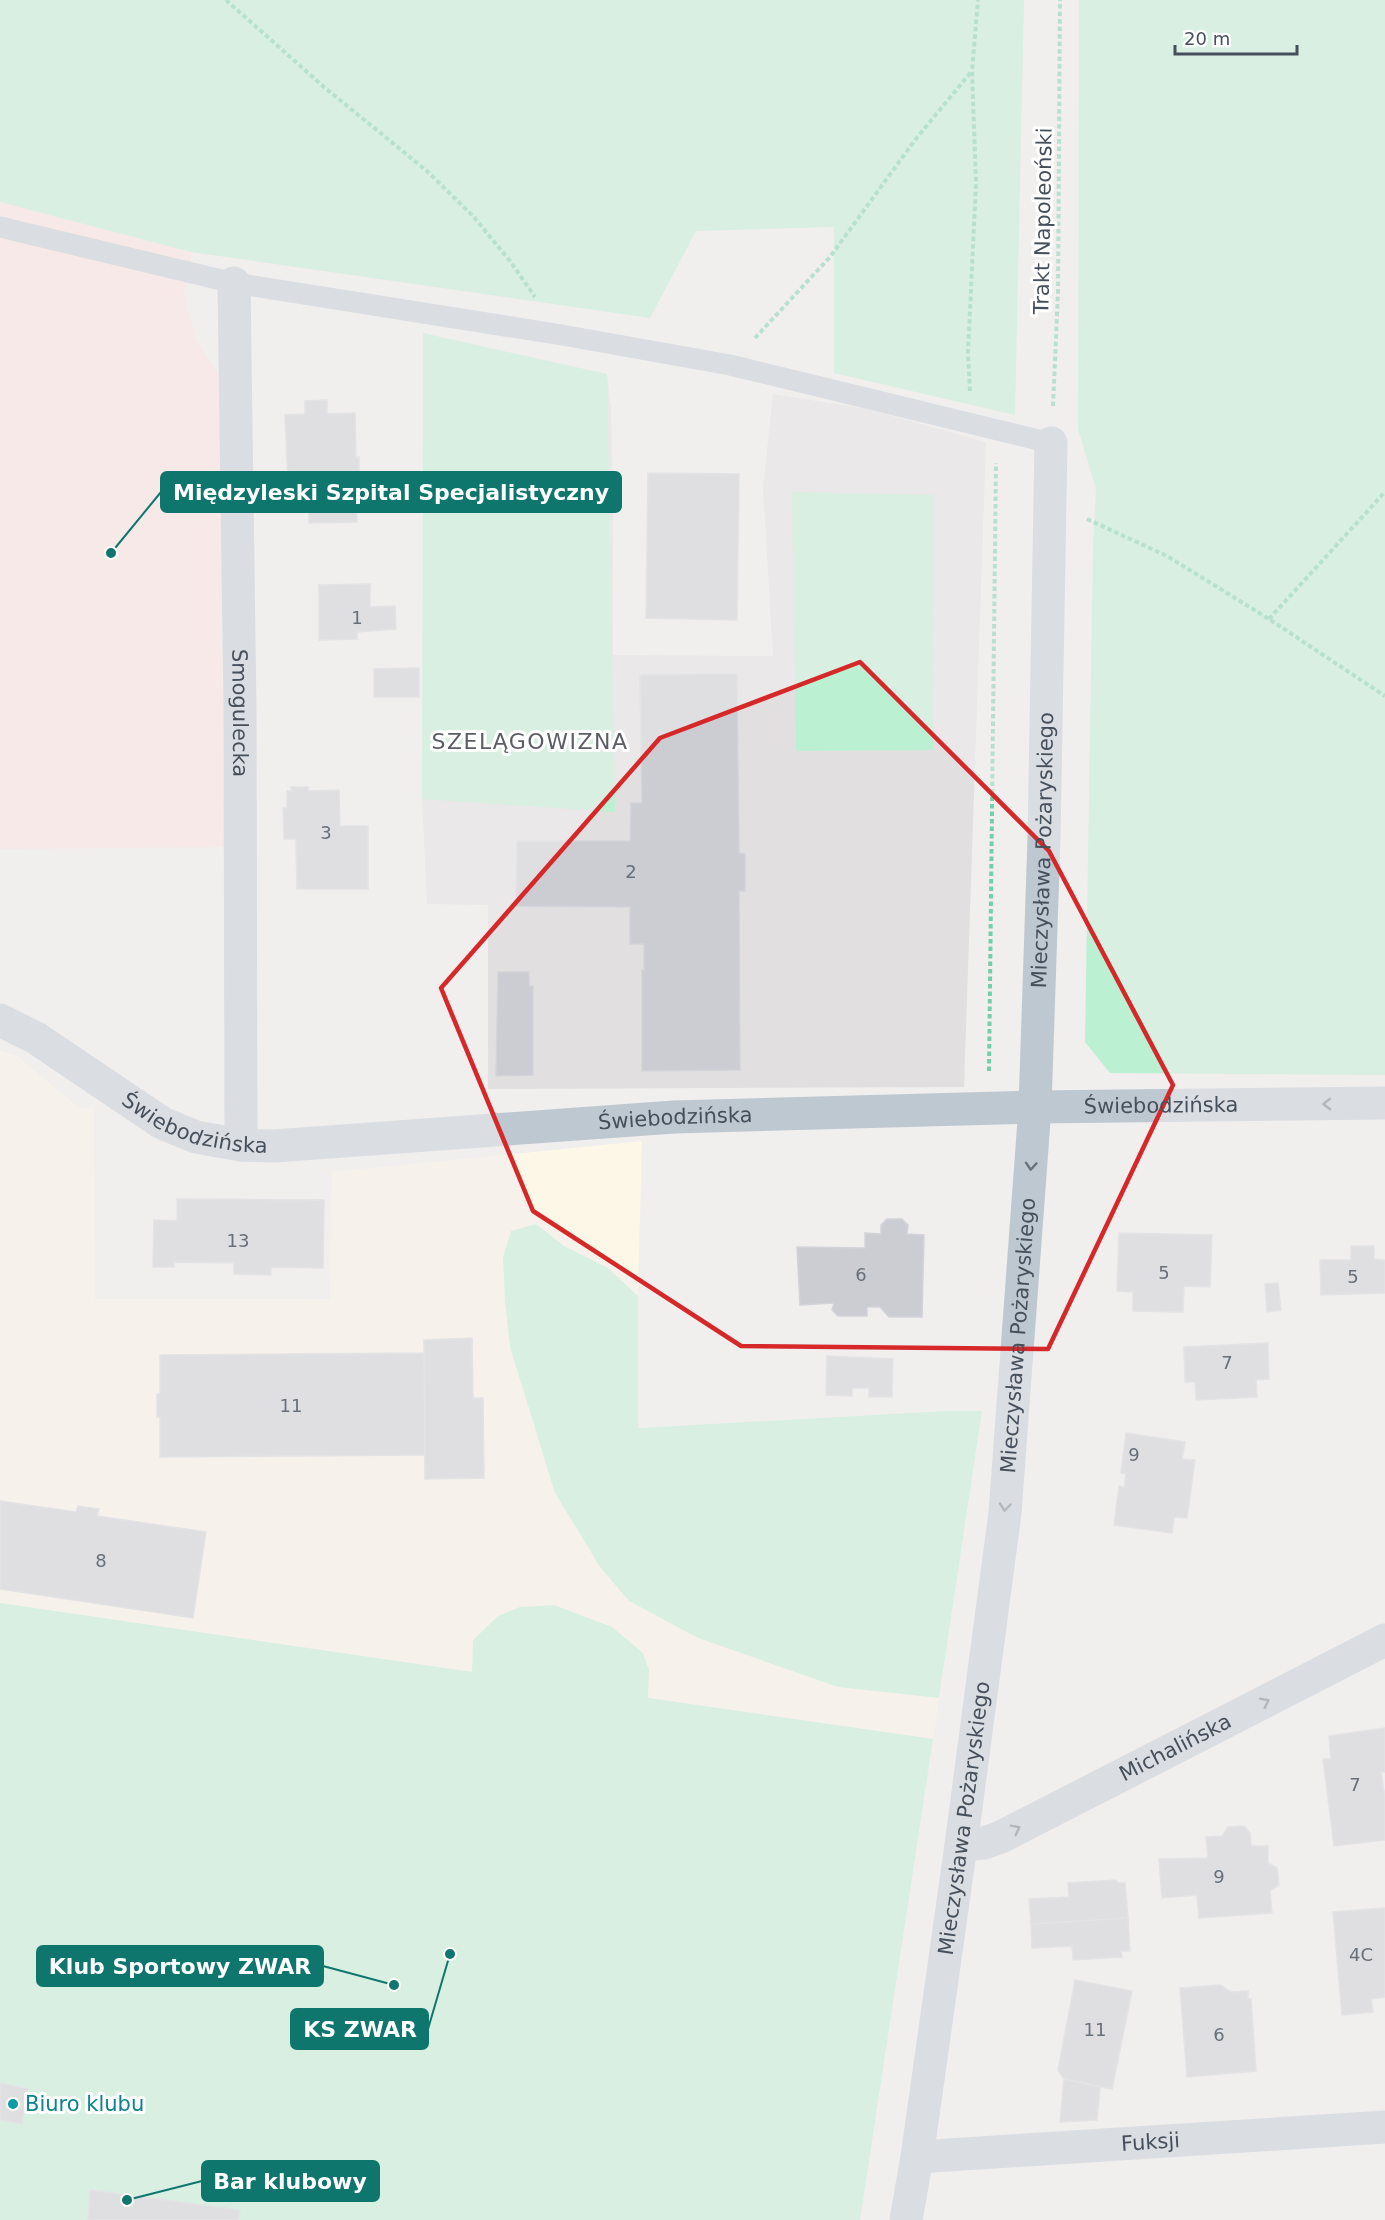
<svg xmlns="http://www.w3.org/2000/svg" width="1385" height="2220" viewBox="0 0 1385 2220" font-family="'DejaVu Sans',sans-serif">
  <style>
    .commercial { fill: #fcf7e7 }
    .education { fill: #e2dfe0 }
    .medical { fill: #fce2dd }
    .green { fill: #bbf0d3 }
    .building { fill: #cbcdd3; stroke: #d2d4da; stroke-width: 1.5 }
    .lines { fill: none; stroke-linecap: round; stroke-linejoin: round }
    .path { stroke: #71d0a7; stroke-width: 4; stroke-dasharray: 4.5 3; stroke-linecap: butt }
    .service { stroke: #bec8d1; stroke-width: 21 }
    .minor { stroke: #bec8d1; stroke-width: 33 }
    .oneway { stroke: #6a747f }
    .marked { fill: none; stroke: #d62828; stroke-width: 4.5; stroke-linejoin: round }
    .culture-dot { fill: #0f9aa8; stroke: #fff; stroke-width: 2 }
    .labels { text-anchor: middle; stroke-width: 6; stroke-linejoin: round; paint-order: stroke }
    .number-label { font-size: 18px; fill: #676f7a }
    .street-label { font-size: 21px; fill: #46505c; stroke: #fff }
    .culture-label { font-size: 21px; fill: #0d838f; stroke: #fff; text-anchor: start }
    .neighbourhood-label { font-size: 22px; letter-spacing: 1.5px; fill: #5b5e64; stroke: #fff }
    .leader { fill: none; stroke: #0f766e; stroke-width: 2 }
    .callout-dot { fill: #0f766e; stroke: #fff; stroke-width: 2 }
    .callout { fill: #0f766e; stroke: #0f766e; stroke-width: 2 }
    .callout-label { font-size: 22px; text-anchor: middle; font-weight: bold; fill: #fff }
  </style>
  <rect width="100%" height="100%" fill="#f1eeee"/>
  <path class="commercial" d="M0,1051L17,1056L80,1109L94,1107L95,1299H330L332,1172L642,1141L638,1296L637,1428L945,1411H982L933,1739L0,1603Z"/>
  <path class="education" d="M596,373L607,374L611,408L613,503V655L773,656L763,488L773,394L867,409L986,442L964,1087L488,1089V905L427,904L422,799L425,618Z"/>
  <path class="medical" d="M0,202L191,252V273L183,293L196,340L220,377L224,847L0,849Z"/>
  <path class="green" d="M0,0H1024L1015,415L834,373V227L696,231L650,318L191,252L0,202Z
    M1079,0H1385V1075L1110,1073L1085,1042L1093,549L1096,489L1078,429Z
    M423,333L607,374L615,812L422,799Z
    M792,492L934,495L933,750L796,751Z
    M536,1224L564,1246L608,1268L638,1296V1428L945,1411H982L939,1698L838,1687L698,1638L629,1601L600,1567L555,1493L510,1347L505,1301L503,1257L511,1231Z
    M0,1603L472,1672L473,1640L498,1616L520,1607L554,1605L612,1627L643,1653L649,1670L648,1698L933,1739L860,2220H0Z"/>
  <path class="building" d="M327,400V414L355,413L356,458L359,457V482H356L357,522L309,523V483H288L285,415L305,414V401Z
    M648,473L739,474L737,620L646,618Z
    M370,584V607L395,606L396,629L357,632V639L319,640V585Z
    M419,668V697H374V669Z
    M737,674L739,853L745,854V891H739L740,1070L642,1071V970H644V944H630V907L516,906L517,841H630L631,803H642L640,675Z
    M291,787H308V791L339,790L340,826H368V889H297L296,839H284L283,808H287V791H292Z
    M498,972H529V986H533V1075L496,1076Z
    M177,1199L324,1200L323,1268L271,1267V1275L234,1274V1263L174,1262V1267H153L154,1220L177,1221Z
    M887,1219H902L908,1225L907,1234L924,1235L922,1317H889L880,1307H867V1316H838L832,1310L834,1303L800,1305L797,1247L865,1248V1233L881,1234V1225Z
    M1119,1233L1212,1235L1210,1287L1184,1286L1183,1312L1133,1311V1292L1117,1291Z
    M1351,1246H1374V1259L1385,1260V1293L1321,1295L1320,1260H1351Z
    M1278,1283L1281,1310L1267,1312L1265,1284Z
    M472,1338L473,1398H483L484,1478L425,1479L424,1340Z
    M1268,1343L1269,1379L1256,1380L1257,1397L1196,1400L1195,1382H1185L1184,1347Z
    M424,1353L425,1455L160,1457V1417H157V1394H160V1355Z
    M827,1356L893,1359L892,1397H869V1388H852V1396L826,1395Z
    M1126,1433L1185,1442L1182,1459L1195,1460L1187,1518L1174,1517L1172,1533L1114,1525L1119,1486L1124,1487L1126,1474L1121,1473Z
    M0,1501L76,1512L78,1506L99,1509L97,1516L206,1532L193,1618L0,1589Z
    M1385,1728V1772H1381L1385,1798V1840L1334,1846L1323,1759H1331L1329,1736Z
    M1244,1826L1250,1833L1251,1846H1268V1863L1277,1868L1279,1885L1270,1891L1272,1913L1199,1918L1197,1895L1162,1898L1159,1859L1208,1858L1206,1837L1222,1836L1228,1827Z
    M1116,1880L1117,1883H1125L1128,1918L1031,1924L1029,1899L1069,1897L1068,1883Z
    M1385,1908V1997L1371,1999L1373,2012L1342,2015L1333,1912Z
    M1128,1918L1130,1951H1121L1122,1957L1073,1960L1072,1946L1032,1948L1031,1924Z
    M1075,1980L1132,1991L1112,2089L1064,2079L1058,2070Z
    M1220,1985L1231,1992L1248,1991V1999H1251L1256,2071L1187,2077L1180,1988Z
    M1064,2079L1100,2087L1097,2120L1060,2122Z
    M0,2083L28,2089L22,2124L0,2120Z
    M90,2190L240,2210L238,2220H88Z"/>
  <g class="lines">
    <path class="path" d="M226,0L324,87L427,171L473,216L510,261L535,297
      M755,338L830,257L915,140L971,72
      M970,391L968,353L976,183L972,71L978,0
      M1053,406L1058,292L1060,0
      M1087,519L1167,556L1269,619L1385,696
      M1269,619L1385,492
      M989,1071L996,463"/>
    <path class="service" d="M0,227L234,283L562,335L730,365L1051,443"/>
    <g class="minor">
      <path id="s1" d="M234,283L240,710L241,1145"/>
      <path id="s2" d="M0,1020L36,1038L162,1123L196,1137L241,1145L274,1146L674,1117L1035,1107L1385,1103"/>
      <path id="s3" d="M961,1845L984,1843L1001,1837L1385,1640"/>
      <path id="s4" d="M917,2157L1385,2127"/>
      <path id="s5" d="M906,2220L917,2157L961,1845L1005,1513L1035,1107L1044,838L1051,443"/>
    </g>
  </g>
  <defs><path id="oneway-chevron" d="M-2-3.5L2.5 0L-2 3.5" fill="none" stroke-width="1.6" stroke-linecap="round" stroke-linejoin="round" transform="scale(1.5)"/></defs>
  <g class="oneway">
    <use href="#oneway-chevron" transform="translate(1327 1104) rotate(179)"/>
    <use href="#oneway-chevron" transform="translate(1031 1166) rotate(94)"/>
    <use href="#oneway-chevron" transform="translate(1005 1507) rotate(95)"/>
    <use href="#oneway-chevron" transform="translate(1265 1702) rotate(-27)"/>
    <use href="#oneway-chevron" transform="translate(1016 1829) rotate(-27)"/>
  </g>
  <path d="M0 0H1385V2220H0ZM860,662L1049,851L1173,1085L1048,1349L741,1346L533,1211L441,988L660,738Z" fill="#f1eeee" fill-opacity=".55" fill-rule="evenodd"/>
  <path class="marked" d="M860,662L1049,851L1173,1085L1048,1349L741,1346L533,1211L441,988L660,738Z"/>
  <circle class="culture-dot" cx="13" cy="2104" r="6"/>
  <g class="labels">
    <g class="number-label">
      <text x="357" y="624">1</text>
      <text x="326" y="839">3</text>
      <text x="631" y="878">2</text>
      <text x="238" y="1247">13</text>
      <text x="1164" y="1279">5</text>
      <text x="861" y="1281">6</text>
      <text x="1353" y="1283">5</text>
      <text x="1227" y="1369">7</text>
      <text x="291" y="1412">11</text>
      <text x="1134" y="1461">9</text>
      <text x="101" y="1567">8</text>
      <text x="1355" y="1791">7</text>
      <text x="1219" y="1883">9</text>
      <text x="1361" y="1961">4C</text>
      <text x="1095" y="2036">11</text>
      <text x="1219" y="2041">6</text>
    </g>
    <g class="street-label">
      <text transform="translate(1043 221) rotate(-89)" y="7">Trakt Napoleoński</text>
      <text dy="7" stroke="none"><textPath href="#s1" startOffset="430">Smogulecka</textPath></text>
      <text dy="7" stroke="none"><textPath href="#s5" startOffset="1378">Mieczysława Pożaryskiego</textPath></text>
      <text dy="7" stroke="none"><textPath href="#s2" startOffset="1196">Świebodzińska</textPath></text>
      <text dy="7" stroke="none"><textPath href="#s2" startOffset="224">Świebodzińska</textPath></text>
      <text dy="7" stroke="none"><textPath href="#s2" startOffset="710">Świebodzińska</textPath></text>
      <text dy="7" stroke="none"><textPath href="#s5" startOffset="892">Mieczysława Pożaryskiego</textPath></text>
      <text dy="7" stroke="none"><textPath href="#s3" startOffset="237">Michalińska</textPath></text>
      <text dy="7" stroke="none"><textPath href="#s5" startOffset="406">Mieczysława Pożaryskiego</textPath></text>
      <text dy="7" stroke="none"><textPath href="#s4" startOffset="234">Fuksji</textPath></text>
    </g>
    <g class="culture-label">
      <text x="25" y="2111">Biuro klubu</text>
    </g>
    <g class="neighbourhood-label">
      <text x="530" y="749">SZELĄGOWIZNA</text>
    </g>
  </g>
  <path class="leader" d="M111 553L161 492M394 1985L323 1966M450 1954L428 2029M127 2200L202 2181"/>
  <g class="callout-dot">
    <circle cx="111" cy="553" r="6"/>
    <circle cx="394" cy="1985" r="6"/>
    <circle cx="450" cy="1954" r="6"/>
    <circle cx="127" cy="2200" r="6"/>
  </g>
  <g class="callout">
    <rect x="161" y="472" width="460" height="40" rx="6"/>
    <rect x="37" y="1946" width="286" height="40" rx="6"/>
    <rect x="291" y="2009" width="137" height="40" rx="6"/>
    <rect x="202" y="2161" width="177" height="40" rx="6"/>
  </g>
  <g class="callout-label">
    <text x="391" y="500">Międzyleski Szpital Specjalistyczny</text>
    <text x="180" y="1974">Klub Sportowy ZWAR</text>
    <text x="360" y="2037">KS ZWAR</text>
    <text x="290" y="2189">Bar klubowy</text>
  </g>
  <path d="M1175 45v9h122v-9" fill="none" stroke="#46505c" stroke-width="3"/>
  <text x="1184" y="45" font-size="18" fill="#46505c" stroke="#ffffff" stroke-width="4.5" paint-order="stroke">20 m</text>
</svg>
